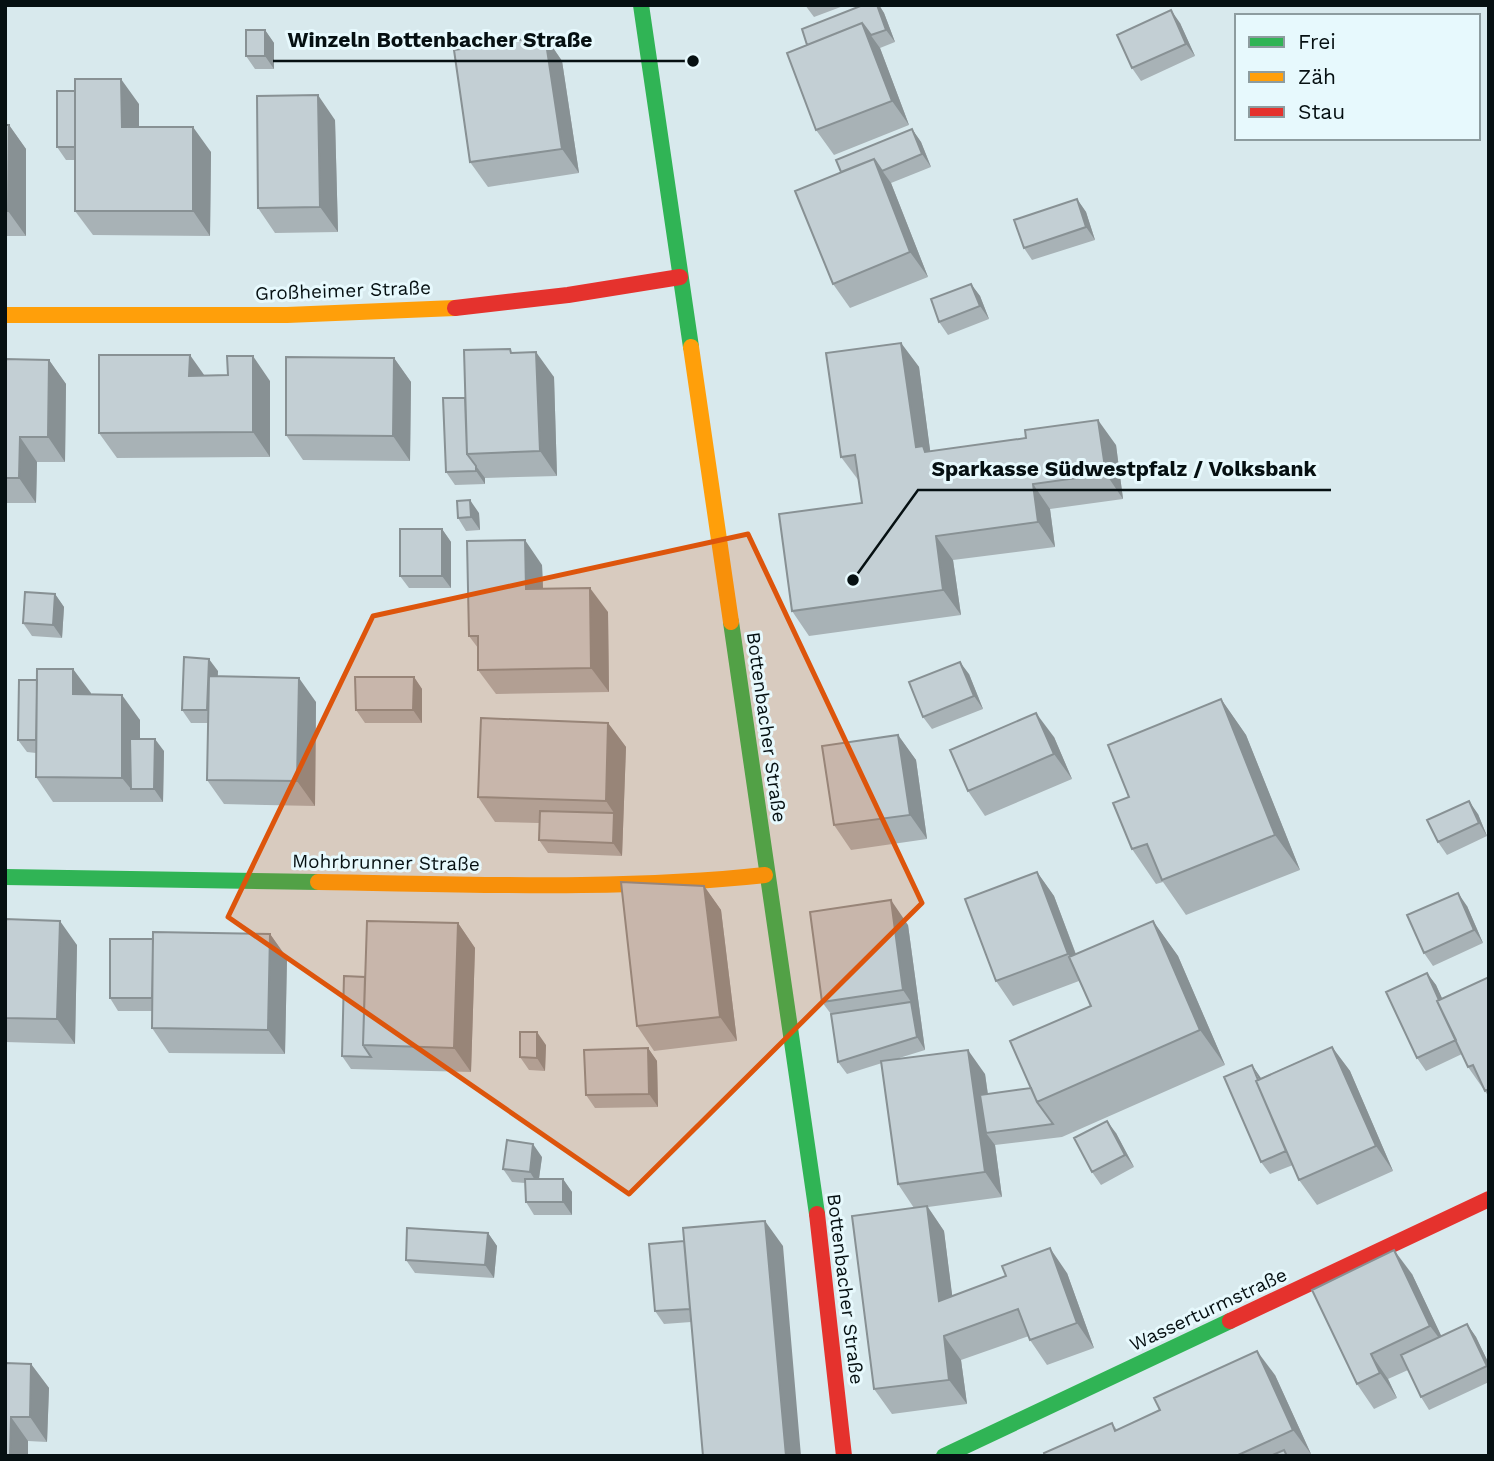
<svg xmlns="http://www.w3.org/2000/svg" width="1494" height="1461" viewBox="0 0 1494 1461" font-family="'Work Sans',sans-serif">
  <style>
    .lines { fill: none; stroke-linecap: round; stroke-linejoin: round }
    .fast { stroke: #30b455; stroke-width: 16 }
    .slow { stroke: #ff9f0a; stroke-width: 16 }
    .jam { stroke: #e5322d; stroke-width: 16 }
    .wall { fill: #a8b2b6 }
    .shaded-wall { fill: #889194 }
    .building { fill: #c3cfd4; stroke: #889194; stroke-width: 2 }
    .marked { fill: #dd550c; fill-opacity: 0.2; stroke: #dd550c; stroke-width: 5; stroke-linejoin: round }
    .labels { text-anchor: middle; stroke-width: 6; stroke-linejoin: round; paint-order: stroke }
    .street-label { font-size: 19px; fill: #061012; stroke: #e7f9fd }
    .leader { fill: none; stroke: #061012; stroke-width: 2.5 }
    .callout-dot { fill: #061012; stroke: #e7f9fd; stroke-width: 2.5 }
    .callout-label { font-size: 21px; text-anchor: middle; font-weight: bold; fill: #061012; stroke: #e7f9fd; stroke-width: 6; stroke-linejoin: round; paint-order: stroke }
  </style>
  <rect width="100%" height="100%" fill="#d8e9ed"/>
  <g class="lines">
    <path class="fast" d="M641,5L691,347
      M731,622L817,1214
      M5,877L318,882
      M944,1456L1230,1321"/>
    <path class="slow" d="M5,315H287L455,308
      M691,347L731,622
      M318,882C467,884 617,891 765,875"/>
    <path class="jam" d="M455,308L568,295L680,277
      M817,1214L844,1456
      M1230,1321L1489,1199"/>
  </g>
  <path class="wall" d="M805,5H846L814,17Z
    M863,5H879L884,13L895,42L880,48L909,125L834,155L816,130L807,45Z
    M1180,23L1195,56L1141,81L1132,68Z
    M265,30L274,43V69H255L246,56Z
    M545,36L562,61L579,173L488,187L470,162Z
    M139,104V127L211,152L210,236L93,235L75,211V160H66L57,147Z
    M335,120L338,232L275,233L258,208Z
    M5,125H9L26,149V236H5Z
    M912,129L921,142L931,167L891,183L928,277L850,308L833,284L841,172Z
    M1077,199L1086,212L1095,240L1032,260L1024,248Z
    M971,284L980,296L989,319L948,335L939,322Z
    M901,343L919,367L930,451L1116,445L1123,499L1050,509L1055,547L953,560L961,615L809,636L792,611L862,503L859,481L841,457Z
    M513,353L554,377L557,476L485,478V484L455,485L446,472L465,398Z
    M394,358L411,382L410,461L303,460L286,435Z
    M5,359L49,360L66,384L65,462H37L36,503H5Z
    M204,375L270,381V457L117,458L99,433Z
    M479,513L480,530L466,531L458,518Z
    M442,529L451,542V588H409L400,576Z
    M542,565L543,588L608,612L609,692L496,694L478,670V648L469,636Z
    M55,594L64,607L62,638L32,636L23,623Z
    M73,669L91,695L140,720V739L164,751L163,802H53L36,777V753L27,752L18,740L37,680Z
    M218,671L217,676L316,702L315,806L224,804L207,780L208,723H191L182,710Z
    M969,674L983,709L932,729L923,717Z
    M414,677L422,689V723H365L356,710Z
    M1221,699L1246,735L1300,870L1186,915L1163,882L1156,884L1132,849L1129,797Z
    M608,723L626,747L622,856L548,853L539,840V823L495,822L478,797Z
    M898,735L916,760L927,839L851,850L834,825Z
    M1054,737L1072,779L985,816L968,791Z
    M1478,814L1487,836L1447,855L1438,842Z
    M1037,872L1054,896L1076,954L1153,921L1178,956L1225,1065L1062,1137L995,1145L1002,1197L928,1207L944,1231L952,1296L1067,1273L1094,1348L1047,1365L1030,1340L1029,1336L961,1360L967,1404L892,1414L874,1389L914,1208L898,1184L882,1063L847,1074L838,1062L831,1014L822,1002L908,925L925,1050L896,1059L985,1074L988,1094L1031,1088L1091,1006L1079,981L1013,1006L996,981Z
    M704,886L721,910L737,1041L654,1051L637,1026Z
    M1467,906L1483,943L1433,966L1424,953Z
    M5,919L77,945L75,1044L5,1042Z
    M458,923L475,948L471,1072L351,1069L342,1056L365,977Z
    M270,934L287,958L285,1054L169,1053L152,1028V1011H118L110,998L153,939Z
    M1427,973L1436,985L1442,999L1489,977V1097L1468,1067L1462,1054L1426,1071L1417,1058Z
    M546,1045L545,1071L529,1070L520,1057Z
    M1332,1047L1350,1071L1393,1171L1317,1205L1299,1180L1293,1165L1270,1174L1261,1162V1078Z
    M648,1048L657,1061L658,1107L595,1108L586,1095Z
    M1116,1133L1134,1167L1101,1185L1092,1172Z
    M542,1157L539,1179H563L572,1192V1215H534L526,1202L525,1183L512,1182L503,1169Z
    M488,1233L497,1246L494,1278L415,1273L406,1260Z
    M783,1246L691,1322L664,1324L655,1311Z
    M1412,1274L1441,1336L1467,1324L1476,1337L1489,1364V1382L1429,1410L1421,1397L1408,1370L1388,1379L1397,1398L1374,1409L1357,1384Z
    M5,1363L31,1364L49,1388L47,1442L28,1441L5,1456Z
    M1275,1375L1311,1454L1307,1456H1045L1112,1423L1117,1430Z"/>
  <path class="shaded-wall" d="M877,5H879L884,13L895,42L886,30Z
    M1171,10L1180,23L1195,56L1186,44Z
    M862,23L880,48L909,125L892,101Z
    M265,30L274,43V69L265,56Z
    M545,36L562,61L579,173L562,149Z
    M121,79L139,104V152L122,127Z
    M318,95L335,120L338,232L320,207Z
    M9,125L26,149V236L8,211Z
    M193,127L211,152L210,236L193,211Z
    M912,129L921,142L931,167L922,154Z
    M874,159L891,183L928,277L910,252Z
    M1077,199L1086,212L1095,240L1086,227Z
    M971,284L980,296L989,319L980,306Z
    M901,343L919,367L931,457L916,447Z
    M536,352L554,377L557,476L540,451Z
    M190,355L207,379L189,376Z
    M253,356L270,381V457L253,432Z
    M394,358L411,382L410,461L393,436Z
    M49,360L66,384L65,462L48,437Z
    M1098,420L1116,445L1123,499L1106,474Z
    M20,437L37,462L36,503L19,478Z
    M476,466L485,478V484L476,471Z
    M1033,484L1050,509L1055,547L1038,522Z
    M470,500L479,513L480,530L471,517Z
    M442,529L451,542V588L442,576Z
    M936,536L953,560L961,615L943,590Z
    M525,540L542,565L544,613L526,589Z
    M590,588L608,612L609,692L591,668Z
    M55,594L64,607L62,638L53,625Z
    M209,659L218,671L216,723L207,710Z
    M960,662L969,674L983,709L974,696Z
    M73,669L91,693L90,719L73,694Z
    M414,677L422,689V723L413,710Z
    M299,678L316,702L315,806L297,781Z
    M122,695L140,720V789H131L122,778Z
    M1221,699L1246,735L1300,870L1275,835Z
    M1036,713L1054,737L1072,779L1054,754Z
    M608,723L626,747L622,856L613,843L614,813L606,801Z
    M898,735L916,760L927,839L910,815Z
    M155,739L164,751L163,802L154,789Z
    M1469,801L1478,814L1487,836L1479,823Z
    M1037,872L1054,896L1085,979L1068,954Z
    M704,886L721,910L737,1041L720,1017Z
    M1458,893L1467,906L1483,943L1474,930Z
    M891,900L908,925L925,1050L917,1037L911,1002L903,990Z
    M60,921L77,945L75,1044L57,1019Z
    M1153,921L1178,956L1225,1065L1200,1030Z
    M458,923L475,948L471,1072L454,1048Z
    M270,934L287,958L285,1054L268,1030Z
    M1427,973L1436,985L1467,1052L1458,1039Z
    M537,1032L546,1045L545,1071L537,1058Z
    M1332,1047L1350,1071L1393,1171L1376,1146Z
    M648,1048L657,1061L658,1107L649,1094Z
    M968,1050L985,1074L993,1132L986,1133L995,1145L1002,1197L985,1172Z
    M1252,1065L1261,1078L1298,1162Z
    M1107,1121L1116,1133L1134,1167L1125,1155Z
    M533,1144L542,1157L538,1185L530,1172Z
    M563,1179L572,1192V1215L563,1202Z
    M927,1206L944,1231L956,1325L939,1301Z
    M765,1221L783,1246L801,1456H786Z
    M488,1233L497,1246L494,1278L485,1265Z
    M1050,1248L1067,1273L1094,1348L1077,1323Z
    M1394,1250L1412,1274L1448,1350L1430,1326Z
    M1467,1324L1476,1337L1489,1364V1369Z
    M944,1336L961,1360L967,1404L949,1380Z
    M1257,1351L1275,1375L1311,1454L1293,1430Z
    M1371,1354L1388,1379L1397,1398L1380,1373Z
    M31,1364L49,1388L47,1442L30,1417Z
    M11,1417L28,1441V1456H10Z"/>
  <path class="building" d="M863,5H877L886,30L871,35L862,23L807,45L802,29Z
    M1171,10L1186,44L1132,68L1117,35Z
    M862,23L892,101L816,130L787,53Z
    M246,30H265V56H246Z
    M545,36L562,149L470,162L454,50Z
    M75,79H121L122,127H193V211H75Z
    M57,91H75V147H57Z
    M318,95L320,207L258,208L257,96Z
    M5,125H9L8,211H5Z
    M912,129L922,154L882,171L874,159L841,172L836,160Z
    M874,159L910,252L833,284L795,191Z
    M1077,199L1086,227L1024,248L1014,220Z
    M971,284L980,306L939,322L931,299Z
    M901,343L916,447L923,446L925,452L1026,438L1025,430L1098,420L1106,474L1033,484L1038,522L936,536L943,590L792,611L779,514L862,503L855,455L841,457L826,353Z
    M510,349L511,353L536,352L540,451L467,454L464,350Z
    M99,355H190L189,376L228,375L227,356H253V432L99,433Z
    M286,357L394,358L393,436L286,435Z
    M5,359L49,360L48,437H20L19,478H5Z
    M443,398H465L467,454L476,466V471L446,472Z
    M470,500L471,517L458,518L457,501Z
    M400,529H442V576H400Z
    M525,540L526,589L590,588L591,668L478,670V636H469L467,541Z
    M25,592L55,594L53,625L23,623Z
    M184,657L209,659L207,710H182Z
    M960,662L974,696L923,717L909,682Z
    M37,669H73V694L122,695V778L36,777Z
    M209,676L299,678L297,781L207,780Z
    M355,677H414L413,710H356Z
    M19,680H37L36,740H18Z
    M1221,699L1275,835L1162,880L1147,844L1132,849L1113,803L1129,797L1108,745Z
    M1036,713L1054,754L968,791L950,750Z
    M481,718L608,723L606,801L478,797Z
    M898,735L910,815L834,825L822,746Z
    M130,739H155L154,789H131Z
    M1469,801L1479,823L1438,842L1427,820Z
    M540,811L614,813L613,843L539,840Z
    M1037,872L1068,954L996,981L965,899Z
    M621,882L704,886L720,1017L637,1026Z
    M1458,893L1474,930L1424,953L1407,915Z
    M891,900L903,990L822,1002L810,912Z
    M5,919L60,921L57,1019L5,1018Z
    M367,921L458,923L454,1048L363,1045Z
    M1153,921L1200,1030L1037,1102L1010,1041L1091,1006L1069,957Z
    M153,932L270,934L268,1030L152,1028Z
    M110,939H153L152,998H110Z
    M1427,973L1439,1000L1437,1001L1456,1040L1417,1058L1386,992Z
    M344,976L365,977L363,1045L371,1057L342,1056Z
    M1489,977V1089L1485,1091L1473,1065L1468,1067L1437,1001Z
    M911,1002L917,1037L838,1062L831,1014Z
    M520,1032H537V1058L520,1057Z
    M1332,1047L1376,1146L1299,1180L1256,1081Z
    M648,1048L649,1094L586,1095L584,1050Z
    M968,1050L985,1172L898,1184L881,1061Z
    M1252,1065L1258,1080L1256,1081L1286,1151L1261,1162L1224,1077Z
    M1031,1088L1037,1102L1053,1124L986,1133L980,1095Z
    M1107,1121L1125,1155L1092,1172L1074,1138Z
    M507,1140L533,1144L530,1172L503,1169Z
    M525,1179H563V1202H526Z
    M927,1206L939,1301L1006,1276L1002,1266L1050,1248L1077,1323L1030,1340L1018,1309L944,1336L949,1380L874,1389L852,1216Z
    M765,1221L786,1456H703L683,1228Z
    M407,1228L488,1233L485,1265L406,1260Z
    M684,1241L690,1309L655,1311L649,1244Z
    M1394,1250L1430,1326L1371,1354L1380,1373L1357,1384L1312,1290Z
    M1467,1324L1487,1366L1421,1397L1401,1355Z
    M1257,1351L1293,1430L1236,1456H1045L1044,1453L1112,1423L1115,1431L1160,1410L1154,1398Z
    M5,1363L31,1364L30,1417H11L10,1456H5Z
    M1284,1450L1287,1456H1270Z"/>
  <path class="marked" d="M748,534L922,903L629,1194L228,917L373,616Z"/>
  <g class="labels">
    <g class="street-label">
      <text transform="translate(343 290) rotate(-2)" y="7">Großheimer Straße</text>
      <text transform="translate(767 727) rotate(82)" y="7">Bottenbacher Straße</text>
      <text transform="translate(386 862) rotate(1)" y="7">Mohrbrunner Straße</text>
      <text transform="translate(846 1289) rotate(83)" y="7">Bottenbacher Straße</text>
      <text transform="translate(1208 1309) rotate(-25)" y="7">Wasserturmstraße</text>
    </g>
  </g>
  <path class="leader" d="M693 61L606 61H273M853 580L918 490H1331"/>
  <g class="callout-dot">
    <circle cx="693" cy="61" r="7"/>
    <circle cx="853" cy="580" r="7"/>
  </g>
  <g class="callout-label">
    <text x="440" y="47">Winzeln Bottenbacher Straße</text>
    <text x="1124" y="476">Sparkasse Südwestpfalz / Volksbank</text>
  </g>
  <rect width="1494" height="1461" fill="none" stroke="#061012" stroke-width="14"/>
  <rect x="1235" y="14" width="245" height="126" fill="#e7f9fd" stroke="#8d9c9f" stroke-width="2"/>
  <rect x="1249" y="37" width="35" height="10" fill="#30b455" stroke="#8d9c9f" stroke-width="2"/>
  <text x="1298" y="49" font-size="21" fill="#061012">Frei</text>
  <rect x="1249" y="72" width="35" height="10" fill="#ff9f0a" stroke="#8d9c9f" stroke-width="2"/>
  <text x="1298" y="84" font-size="21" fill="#061012">Zäh</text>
  <rect x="1249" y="107" width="35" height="10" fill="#e5322d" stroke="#8d9c9f" stroke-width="2"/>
  <text x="1298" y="119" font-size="21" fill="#061012">Stau</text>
</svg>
